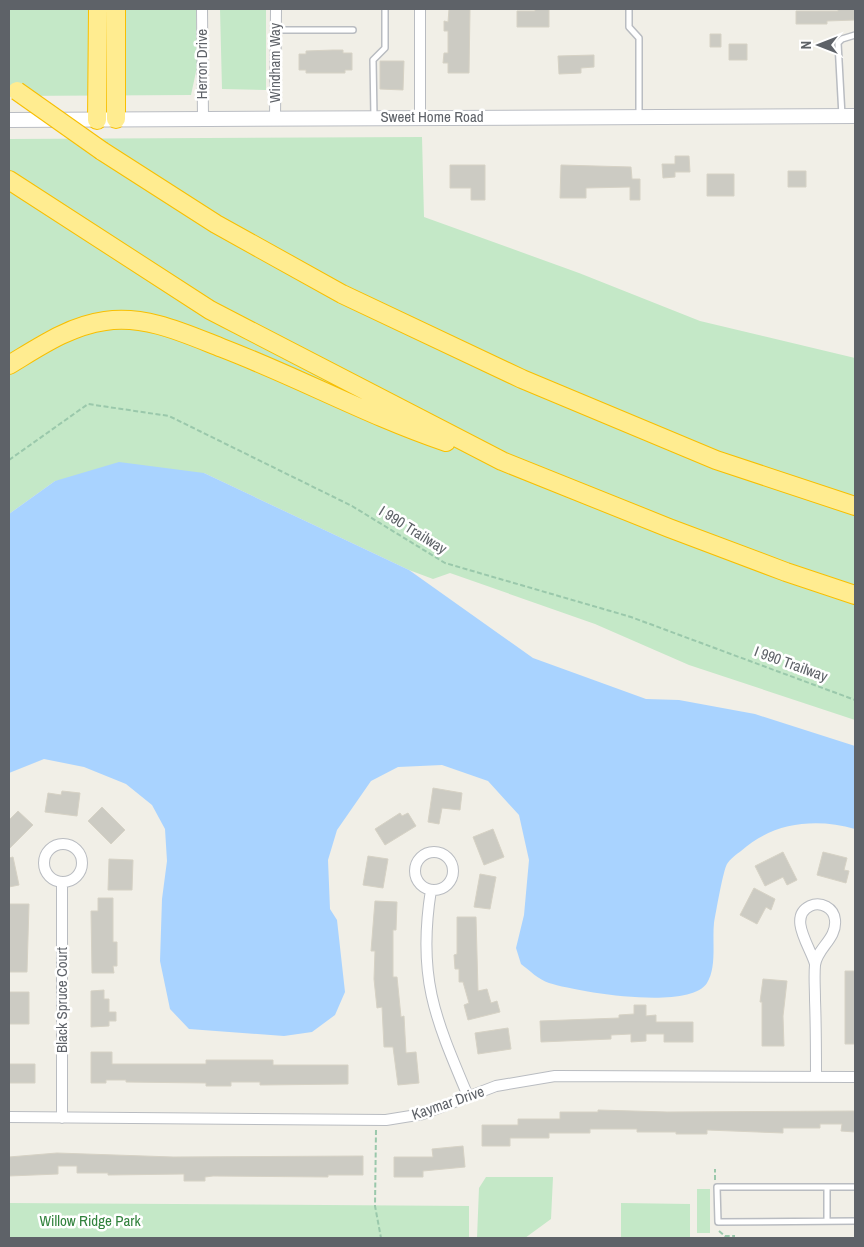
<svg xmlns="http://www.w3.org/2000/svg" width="864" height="1247" viewBox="0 0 864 1247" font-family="'Archivo Narrow',sans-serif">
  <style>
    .green { fill: #c4e8c7 }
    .water { fill: #a9d3ff }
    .building { fill: #cccbc3; stroke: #d6d2c5 }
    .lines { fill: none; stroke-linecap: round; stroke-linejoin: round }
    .lane-casing { stroke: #b9bcc1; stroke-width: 8 }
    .street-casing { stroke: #b9bcc1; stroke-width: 12 }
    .secondary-casing { stroke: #babdc3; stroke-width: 16 }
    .highway-casing { stroke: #f8bf00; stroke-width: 20 }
    .path { stroke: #9ac8ab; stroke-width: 2; stroke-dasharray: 5 2.5; stroke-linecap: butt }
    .lane { stroke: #fff; stroke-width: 5 }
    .street { stroke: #fff; stroke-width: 10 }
    .secondary { stroke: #fff; stroke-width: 14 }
    .highway { stroke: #ffec90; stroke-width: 18 }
    .highway-bridge-casing { stroke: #f8bf00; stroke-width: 20; stroke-linecap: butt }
    .highway-bridge { stroke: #ffec90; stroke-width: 18 }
    .labels { text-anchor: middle; stroke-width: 5; stroke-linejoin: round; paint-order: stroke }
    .street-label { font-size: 15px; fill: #5e6268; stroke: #fff }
    .park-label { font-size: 15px; fill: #32823d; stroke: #fff }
  </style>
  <rect width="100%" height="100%" fill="#f1efe7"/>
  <path class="green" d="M9,9H196L197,67L191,95L9,96Z
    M220,9H266V90L222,89Z
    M422,137L424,217L579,273L700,321L855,358V720L689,665L595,624L450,573L433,579L409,570L204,473L55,481L9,514V139Z
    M486,1177H553L551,1219L525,1238H477L479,1188Z
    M697,1189H710V1233H697Z
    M9,1203L469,1206V1238H9Z
    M621,1203L690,1204V1238H621Z"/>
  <path class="water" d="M119,462L204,473L409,570L533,658L646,699L679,700L755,714L855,746V829C816,818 773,822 741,851C737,854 730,859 727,864C723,871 716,912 714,923C712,941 717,967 707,983C689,1011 578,992 549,983C539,980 529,970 521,964L516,948L524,915L529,860L519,815L488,781L442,765L398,767L371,781L337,830L328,860L330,909L337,920L345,992L335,1015L312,1032L284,1036L189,1029L170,1009L160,961L162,899L167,861L165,829L152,805L126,784L84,767L44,759L9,773V514L55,481Z"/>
  <path class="building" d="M449,9H470L469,73H448V63H443L444,53H448V31H444V21L448,22Z
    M535,9H549V27H517V11H535Z
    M838,9H855V20L827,21V24H796V11H838Z
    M710,34H721V47H710Z
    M729,44H747V60H729Z
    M333,50H343V53H352V70H345V73H306V70H299V54H306V51Z
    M594,55V67L581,68V73L559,74L558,56Z
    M380,61H404L403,90L380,89Z
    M675,156H689L690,172H675V177L663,178L662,164H675Z
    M450,165H485V200H471V188H450Z
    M561,165L631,167L632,179H640V200H630V187L586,188V198H560Z
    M788,171H806V187H788Z
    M707,174H734V196H707Z
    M433,788L462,793L460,810L442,808L439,824L428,822Z
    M62,791L80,793L77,816L45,812L48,793L61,795Z
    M102,807L125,830L111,844L88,821Z
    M18,811L33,825L9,849V820Z
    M400,813L402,816L408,813L416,826L385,845L375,829Z
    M493,829L504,857L484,865L473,837Z
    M783,852L797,880L787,885L783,877L765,886L755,866Z
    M823,852L847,858L844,870L849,871L846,883L817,875Z
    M368,856L388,859L383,888L363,885Z
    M13,857L19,885L9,887V858Z
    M109,859L133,860L132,890H108Z
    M480,874L496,877L490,909L474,907Z
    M754,888L775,899L771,910L766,907L757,924L740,915Z
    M98,898H113V942H117V966H113L114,973H92L91,911H98Z
    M375,901L397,902L396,930H393V977H397L401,1017L404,1016L406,1053L416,1052L419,1083L398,1085L393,1047H384L382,1007L377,1008L374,979L375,951H371Z
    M9,904H29L27,972H9Z
    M457,917H476L478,991L487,989L491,1003L497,1001L500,1012L468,1020L464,1005L469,1003L463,982H459V969H455L454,955L457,954Z
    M845,971H855V1044H845Z
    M763,979L787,981L783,1016L784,1046H762V1002H760Z
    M104,990V999H109V1012H116V1021H109V1026L91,1027V991Z
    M9,992H29V1024H9Z
    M634,1005H646V1016L656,1015V1022H693V1042H664V1034H646V1041L631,1042V1034L611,1035V1039L541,1042L540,1021L619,1018V1015L634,1014Z
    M508,1028L511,1049L478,1054L475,1033Z
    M91,1052H112V1064H206V1060H273V1065H348V1084L260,1085V1082H231V1086H206V1083L126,1082V1080H106V1083H91Z
    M9,1064H35V1083H9Z
    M598,1110L667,1112L855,1111V1132L841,1131L842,1124H820V1128H783V1133L707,1130V1134H676V1132H637V1129H590V1133H549V1138H510V1146H482V1125H518V1119H560V1112H598Z
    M463,1146L465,1167L423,1171V1177H394V1157H433L432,1149Z
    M57,1153L173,1157L363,1156V1175H328V1177L213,1176L205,1177V1181H184V1174L108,1175V1173H77V1166H58V1174L9,1176V1157Z"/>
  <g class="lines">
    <g class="lane-casing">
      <path id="lane" d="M629,9V27L639,38V116
        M276,30H353
        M842,116L838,43L842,39L855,35
        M374,117L373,60L385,48V9
        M827,1187V1221
        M855,1187H717L718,1222L855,1221"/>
    </g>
    <g class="street-casing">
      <path id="street" d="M202,9L203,119
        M420,9V116
        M275,118L276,9
        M44 863a19 19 0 1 1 38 0a19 19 0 1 1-38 0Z
        M415 871a19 19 0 1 1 38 0a19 19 0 1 1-38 0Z
        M431,890C417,977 435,1018 468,1096
        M815,964C811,948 787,917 810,906C821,901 834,908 835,920C837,939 817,948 815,965C814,976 815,988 815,1000C816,1025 816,1051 816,1077
        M9,1117L386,1120L423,1114L496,1086L555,1076L855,1077
        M62,1118V883"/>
    </g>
    <g class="secondary-casing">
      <path id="secondary" d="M9,120L855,116"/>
    </g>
    <g class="highway-casing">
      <path id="highway" d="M116,119V9
        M97,120L98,9
        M102,151L216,224L342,294L522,379L716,460L855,506
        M9,180L210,310L502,461L669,528L786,572L855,595
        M9,365C39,347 69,326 105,321C146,315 184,333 222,348C298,377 369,416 446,442"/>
    </g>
    <path class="path" d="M9,460L88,404L169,416L352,506L445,563L631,617L855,700
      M376,1130L375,1206L381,1238
      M715,1180V1169
      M719,1231L725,1236H735"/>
    <use href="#lane" class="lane"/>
    <use href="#street" class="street"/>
    <use href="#secondary" class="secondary"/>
    <use href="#highway" class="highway"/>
    <g class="highway-bridge-casing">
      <path id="highway-bridge" d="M17,91L102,151"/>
    </g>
    <use href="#highway-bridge" class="highway-bridge"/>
  </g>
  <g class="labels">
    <g class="street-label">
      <text transform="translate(275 63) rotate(-90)" y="5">Windham Way</text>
      <text transform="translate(202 64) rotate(-90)" y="5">Herron Drive</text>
      <text x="432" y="122">Sweet Home Road</text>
      <text transform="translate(413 530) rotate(32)" y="5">I 990 Trailway</text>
      <text transform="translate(791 664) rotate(20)" y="5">I 990 Trailway</text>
      <text transform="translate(62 1000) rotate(-90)" y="5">Black Spruce Court</text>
      <text transform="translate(448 1103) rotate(-19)" y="5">Kaymar Drive</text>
    </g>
    <g class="park-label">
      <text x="90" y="1226">Willow Ridge Park</text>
    </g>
  </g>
  <rect width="864" height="1247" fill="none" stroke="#5e6268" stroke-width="20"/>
  <g transform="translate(819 45) rotate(270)" stroke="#ffffff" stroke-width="4" paint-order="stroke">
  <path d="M0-4L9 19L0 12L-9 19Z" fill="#5e6268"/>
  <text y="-8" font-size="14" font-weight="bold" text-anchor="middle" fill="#5e6268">N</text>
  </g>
</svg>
